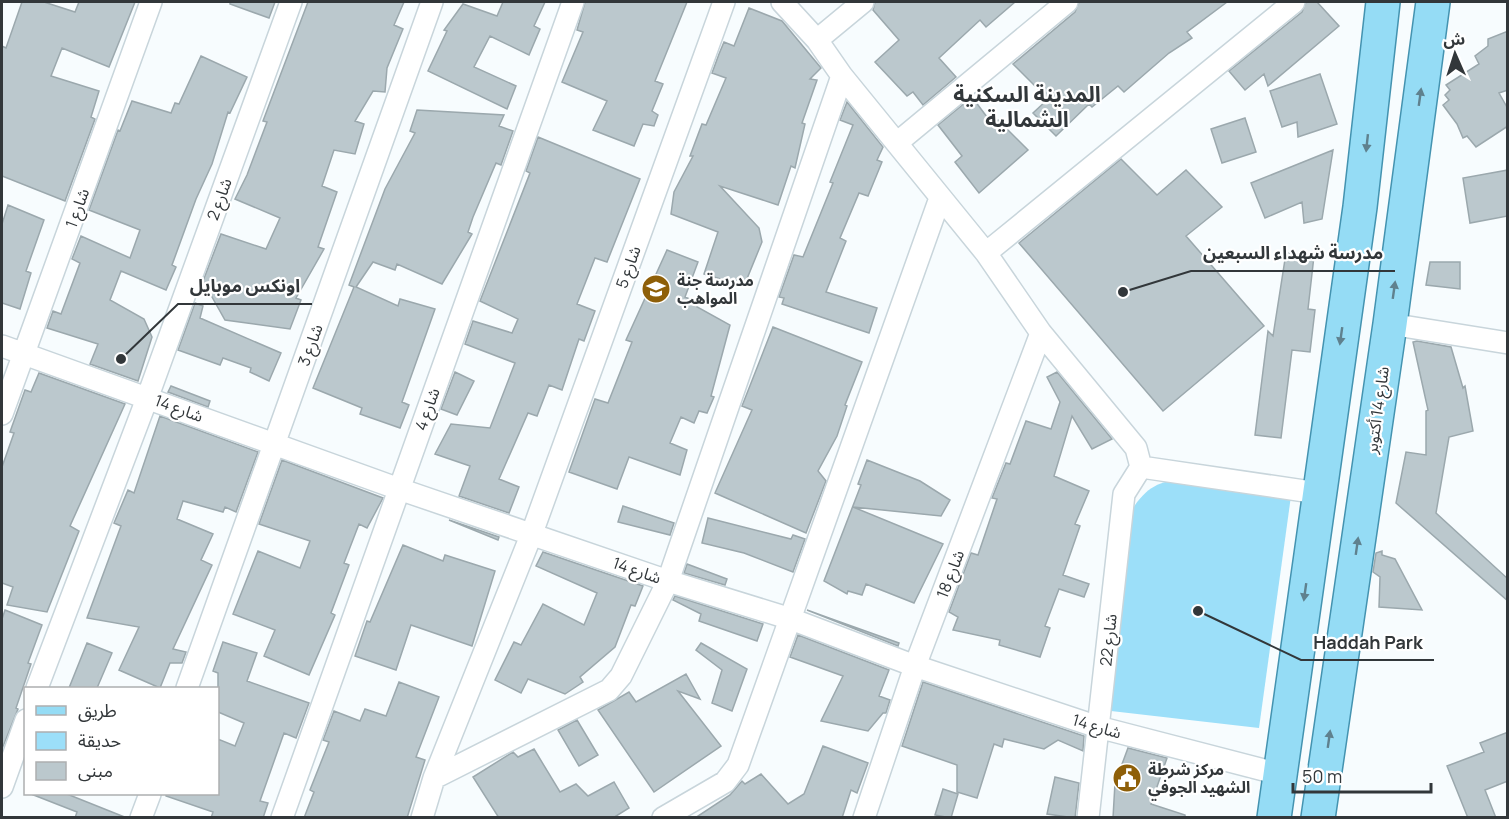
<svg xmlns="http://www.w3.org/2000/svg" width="1509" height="819" viewBox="0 0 1509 819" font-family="Manrope,'Noto Sans Arabic',sans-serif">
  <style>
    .green { fill: #9cdff9 }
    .building { fill: #bbc8cd; stroke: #9ba8ad; stroke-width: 1.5 }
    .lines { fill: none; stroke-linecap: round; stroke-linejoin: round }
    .minor-casing { stroke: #c8d5db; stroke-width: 24 }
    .primary-casing { stroke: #4493b0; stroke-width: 36 }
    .minor { stroke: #fff; stroke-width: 21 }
    .primary { stroke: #95dcf5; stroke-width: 33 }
    .oneway { fill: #5f818e }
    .labels { text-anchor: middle; stroke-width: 4.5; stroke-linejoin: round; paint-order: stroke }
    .street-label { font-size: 16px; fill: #32373a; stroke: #fff }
    .poi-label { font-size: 16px; font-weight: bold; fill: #32373a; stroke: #fff; text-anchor: start }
    .district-label { font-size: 22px; font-weight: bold; fill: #32373a; stroke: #fff }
    .leader { fill: none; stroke: #32373a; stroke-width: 2 }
    .callout-dot { fill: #32373a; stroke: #fff; stroke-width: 2 }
    .callout-label { font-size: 18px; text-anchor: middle; font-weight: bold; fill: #32373a; stroke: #fff; stroke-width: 4.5; stroke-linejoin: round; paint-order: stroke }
  </style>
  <rect width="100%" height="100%" fill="#f7fcfe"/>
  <path class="green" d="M1186,478L1291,496L1259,728L1111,711L1131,511C1147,486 1158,482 1186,478Z"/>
  <path class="building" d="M22,2H44L75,12L79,2H135L109,67L62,48L51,76L99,91L91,117L95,119L65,201L2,176V46L6,48Z
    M230,2H275L269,18L230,4Z
    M308,2H404L394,25L403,29L387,68L385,92L373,91L355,121L364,124L355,154L334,150L322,186L337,192L318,247L324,249L296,298L301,300L290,329L225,320L203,281L221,234L266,249L280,218L235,199L247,175L267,122L263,121Z
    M503,2H545L534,26L540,29L529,55L490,36L474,67L516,86L507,109L428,71L447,31L444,30L463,4L497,16Z
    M585,2H687L655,81L663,84L652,111L658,115L654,126L643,124L634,146L593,130L607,101L562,82L583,32L577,30Z
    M875,2H1015L986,27L980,20L939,58L956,77L923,105L913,92L907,96L875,62L899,40L873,10Z
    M1079,2H1227L1187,32L1192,38L1169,53L1124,92L1118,86L1092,107L1089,104L1056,136L1033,113L1048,99L1013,64L1075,12Z
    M1306,2H1317L1339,26L1268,86L1264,74L1245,90L1229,71L1302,12Z
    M749,8L782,21L821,68L810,79L817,80L802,123L805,124L795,168L791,166L778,205L720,186L759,228L762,242L744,286L704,274L718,232L671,214L674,192L693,156H690L702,124L706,125L726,78L712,73L719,54L724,42L734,46Z
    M1508,31V90L1499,93L1508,109V126L1476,147L1467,136L1463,138L1457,124L1443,105L1449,100L1445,95L1450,90L1446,85L1479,64L1475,56L1488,46V39Z
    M201,56L247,77L230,113L228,112L212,164L196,199L172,265L176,267L166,290L121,271L110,300L144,319L152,337L138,381L90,364L98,344L47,328L53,311L61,314L80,263L72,259L81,236L130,258L140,230L89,210L118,130L120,131L132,101L171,113L175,103L179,104Z
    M1320,74L1337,124L1298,137L1297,122L1282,127L1270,91Z
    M972,97L993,125L998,120L1028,150L979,193L955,162L962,156L938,125Z
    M847,102L883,147L877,160L882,162L868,196L859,193L840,238L846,241L826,292L877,308L869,333L782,304L784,298L779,297L794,255L803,257L833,183L830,182L853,125L840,120Z
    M417,110L504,115L499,126L513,131L501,165L496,163L473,217L468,232L472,234L442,284L397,264L395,270L373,262L356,287L398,306L400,299L435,309L402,402L409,405L400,428L360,414L362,408L313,388L354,287L349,285L385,189L415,133L410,131Z
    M1245,118L1256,152L1222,163L1211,129Z
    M538,137L640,179L607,262L595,258L577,304L595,311L584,341L579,339L562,390L549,385L537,416L528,413L499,479L519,487L509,513L459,496L470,466L435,454L451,424L490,428L515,363L465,344L473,321L512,333L518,319L480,301L530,173L526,171Z
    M1333,150L1322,219L1304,223L1302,202L1265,218L1251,183Z
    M1121,159L1157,195L1186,170L1222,207L1186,236L1264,326L1163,411L1019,243Z
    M1508,170V216L1470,223L1463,178Z
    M8,205L44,220L26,271L31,273L20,309L2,303V224Z
    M667,250L698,262L685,297L692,300L690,303L730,325L711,396L714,397L707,413L699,411L694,423L681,417L670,443L687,450L680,475L629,457L617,489L569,472L595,399L608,403L632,342L626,340Z
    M1286,253L1314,256L1308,309L1315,310L1310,352L1292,350L1281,438L1255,435L1268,331L1273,336Z
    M1430,262H1460V289L1426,285Z
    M195,303L203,306L200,318L281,353L269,381L250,372L251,368L223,358L220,365L178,350Z
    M773,327L862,362L845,405L847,406L837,436L818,471L826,481L806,533L715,493L752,410L742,406Z
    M1417,341L1451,347L1463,388L1465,386L1473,431L1449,437L1436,513L1508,579V601L1396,503L1406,452L1426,455V411L1428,410L1413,342Z
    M455,372L474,381L457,415L441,409Z
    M1057,372L1112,439L1092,449L1072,416L1054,476L1089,491L1075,524L1080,526L1063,575L1089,584L1084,597L1059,589L1045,626L1050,628L1040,657L999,645L1000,640L953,630L958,617L949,612L971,553L978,555L997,499L992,498L1006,463L1010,464L1026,421L1051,429L1060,402L1047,377Z
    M39,373L125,404L70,526L79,531L47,612L7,605L13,587L2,583V467L14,433L10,432L25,390L31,392Z
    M171,386L210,401L208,407L168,392Z
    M160,416L258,452L236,512L225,507L223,512L183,501L177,519L213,534L201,560L212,565L173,649L186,652L182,663H170L160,688L119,670L139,627L87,618L121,526L114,523L128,490L134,493Z
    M282,460L383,498L367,528L359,524L344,563L349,565L331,613L335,615L309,675L264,656L275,630L233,614L258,551L300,568L310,541L259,524Z
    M867,460L920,481L950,500L941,516L853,507L943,544L914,603L866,584L862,595L848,591L847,594L824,581L861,485L858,484Z
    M623,506L674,523L670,535L618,522Z
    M708,518L791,539L793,535L805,539L793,572L744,553L702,543Z
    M449,520L499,537L498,540Z
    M403,545L443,561L445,555L495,571L472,646L411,625L396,670L355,656L367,621L370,622Z
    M1382,551V555L1395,559L1422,610L1379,607L1380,577L1373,572L1376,553Z
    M543,552L643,586L635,606L631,605L615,647L580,677L583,682L565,694L528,679L521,693L495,680L514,642L521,645L543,604L584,625L597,593L536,566Z
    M687,564L727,579L725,585L684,573Z
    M675,596L763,624L757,641L699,621L701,614L673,600Z
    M5,610L42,625L28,663L31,664L16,708L18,709L2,749V619Z
    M807,610L829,618L899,643L898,646Z
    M798,635L889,670L879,696L890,700L886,713H883L868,731L821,721L843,676L790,657Z
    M223,642L257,653L247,681L309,703L296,738L284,733L260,801L268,803L263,818H211L213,812L166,796V794H218V739L235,746L244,723L218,712V673L213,671Z
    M87,643L112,653L97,688H69Z
    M701,643L747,669L732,711L712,703L722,670L696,650Z
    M686,674L700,699L678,691L721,746L654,792L598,710L629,692L636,702Z
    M399,682L439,697L416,757L425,760L407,818H304L314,792L310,790L329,742L323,740L334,711L360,721L365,709L386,716Z
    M923,682L1084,736L1083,751L1058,740L1044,749L1004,739L1002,747L994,744L977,798L957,792V765L902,746Z
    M577,720L598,755L579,766L558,730Z
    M1508,732V781L1485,790L1496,818H1468L1447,766L1484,752L1480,743Z
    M823,746L868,763L857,793L851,790L842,818H695L730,795L742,781L745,784L761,774L788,804L804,794Z
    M1128,748L1167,758L1151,804L1185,815V818H1113L1115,783Z
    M534,749L560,792L576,784L588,796L614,782L629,808L613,818H499L473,777L513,752L518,757Z
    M1055,777L1079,783L1075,818L1047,814Z
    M943,789L958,794L951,818L935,815Z
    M31,794H67L127,818H75L77,812Z"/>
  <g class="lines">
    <g class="minor-casing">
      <path id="minor" d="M782,2L817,40L842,76L986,253L1041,333L1136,448L1141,467L1318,493
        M817,40L863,2
        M898,142L1067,2
        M986,253L1294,2
        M1390,324L1508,343
        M2,346L399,489L668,581L791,619L915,666L1098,727L1279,774
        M2,414L151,2
        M37,688L148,396L291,2
        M187,688L432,2
        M434,778L609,690L621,676L668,581L842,76
        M2,787L26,720
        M141,818L150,794
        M282,818L573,2
        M422,818L434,778L532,533L724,2
        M663,818L725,782L738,765L940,198
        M864,818L915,666L1041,333
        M1088,818L1124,494L1141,467"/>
    </g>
    <g class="primary-casing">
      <path id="primary" d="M1274,818L1360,207L1383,2
        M1318,818L1390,324L1433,2"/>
    </g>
    <use href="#minor" class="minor"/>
    <use href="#primary" class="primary"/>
  </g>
  <defs><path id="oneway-solid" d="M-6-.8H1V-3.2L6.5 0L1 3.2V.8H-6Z" transform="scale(1.5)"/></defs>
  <g class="oneway">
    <use href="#oneway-solid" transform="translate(1420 97) rotate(-82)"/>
    <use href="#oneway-solid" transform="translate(1367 143) rotate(96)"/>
    <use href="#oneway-solid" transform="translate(1394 290) rotate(-82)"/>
    <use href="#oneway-solid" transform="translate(1341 336) rotate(98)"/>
    <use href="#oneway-solid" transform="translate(1357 546) rotate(-82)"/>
    <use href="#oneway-solid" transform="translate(1305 592) rotate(98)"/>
    <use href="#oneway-solid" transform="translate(1329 739) rotate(-82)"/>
  </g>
  <defs>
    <g id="school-disc" transform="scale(1.5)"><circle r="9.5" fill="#8e5f08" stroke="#fff"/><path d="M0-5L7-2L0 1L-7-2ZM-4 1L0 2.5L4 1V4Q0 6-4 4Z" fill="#fff"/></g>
    <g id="civic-disc" transform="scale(1.5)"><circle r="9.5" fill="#8e5f08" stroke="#fff"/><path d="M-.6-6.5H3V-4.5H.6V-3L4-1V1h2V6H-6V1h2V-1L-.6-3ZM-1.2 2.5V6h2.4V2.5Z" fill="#fff"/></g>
  </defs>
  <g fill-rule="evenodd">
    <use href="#school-disc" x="656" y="289"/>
    <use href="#civic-disc" x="1127" y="778"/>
  </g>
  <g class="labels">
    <g class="street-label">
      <text transform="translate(219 199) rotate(-70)" y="6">شارع 2</text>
      <text transform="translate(77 208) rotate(-70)" y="6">شارع 1</text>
      <text transform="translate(628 267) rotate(-70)" y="6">شارع 5</text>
      <text transform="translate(310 345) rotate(-70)" y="6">شارع 3</text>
      <text transform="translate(179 408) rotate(20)" y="6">شارع 14</text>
      <text transform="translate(427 409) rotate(-70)" y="6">شارع 4</text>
      <text transform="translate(1377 410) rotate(-82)" y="6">شارع 14 أكتوبر</text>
      <text transform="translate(637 570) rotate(19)" y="6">شارع 14</text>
      <text transform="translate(950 574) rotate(-69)" y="6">شارع 18</text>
      <text transform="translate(1108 640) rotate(-84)" y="6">شارع 22</text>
      <text transform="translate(1097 726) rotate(16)" y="6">شارع 14</text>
    </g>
    <g class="poi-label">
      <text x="677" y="286">مدرسة جنة<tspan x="677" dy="18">المواهب</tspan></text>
      <text x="1148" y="775">مركز شرطة<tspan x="1148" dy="18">الشهيد الجوفي</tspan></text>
    </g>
    <g class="district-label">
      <text x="1027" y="102">المدينة السكنية<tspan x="1027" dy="25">الشمالية</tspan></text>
    </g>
  </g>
  <path class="leader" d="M1123 292L1191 271H1395M121 359L178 304H312M1198 611L1301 660H1434"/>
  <g class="callout-dot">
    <circle cx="1123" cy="292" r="6"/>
    <circle cx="121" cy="359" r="6"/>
    <circle cx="1198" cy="611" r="6"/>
  </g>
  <g class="callout-label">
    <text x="1293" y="259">مدرسة شهداء السبعين</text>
    <text x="245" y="292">اونكس موبايل</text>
    <text x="1368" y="649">Haddah Park</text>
  </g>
  <rect width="1509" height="819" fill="none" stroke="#32373a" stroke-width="6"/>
  <rect x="24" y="687" width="195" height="108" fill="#ffffff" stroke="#adafb0" stroke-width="1.5"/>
  <rect x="36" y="706" width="30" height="9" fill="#95dcf5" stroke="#adafb0" stroke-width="1.5"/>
  <text x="78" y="717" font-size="18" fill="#32373a">طريق</text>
  <rect x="36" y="732" width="30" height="18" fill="#9cdff9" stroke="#adafb0" stroke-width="1.5"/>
  <text x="78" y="747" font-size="18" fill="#32373a">حديقة</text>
  <rect x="36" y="762" width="30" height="18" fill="#bbc8cd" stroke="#adafb0" stroke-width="1.5"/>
  <text x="78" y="777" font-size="18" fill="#32373a">مبنى</text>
  <g transform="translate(1455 54) rotate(357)" stroke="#ffffff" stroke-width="4.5" paint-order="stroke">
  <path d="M0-4.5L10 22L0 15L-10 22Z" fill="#32373a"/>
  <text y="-9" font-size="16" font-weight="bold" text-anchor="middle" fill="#32373a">ش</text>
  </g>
  <path d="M1293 783v9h138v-9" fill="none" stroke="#32373a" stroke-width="3"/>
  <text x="1302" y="783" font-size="18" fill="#32373a" stroke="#ffffff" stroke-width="4.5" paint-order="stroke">50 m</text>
</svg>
